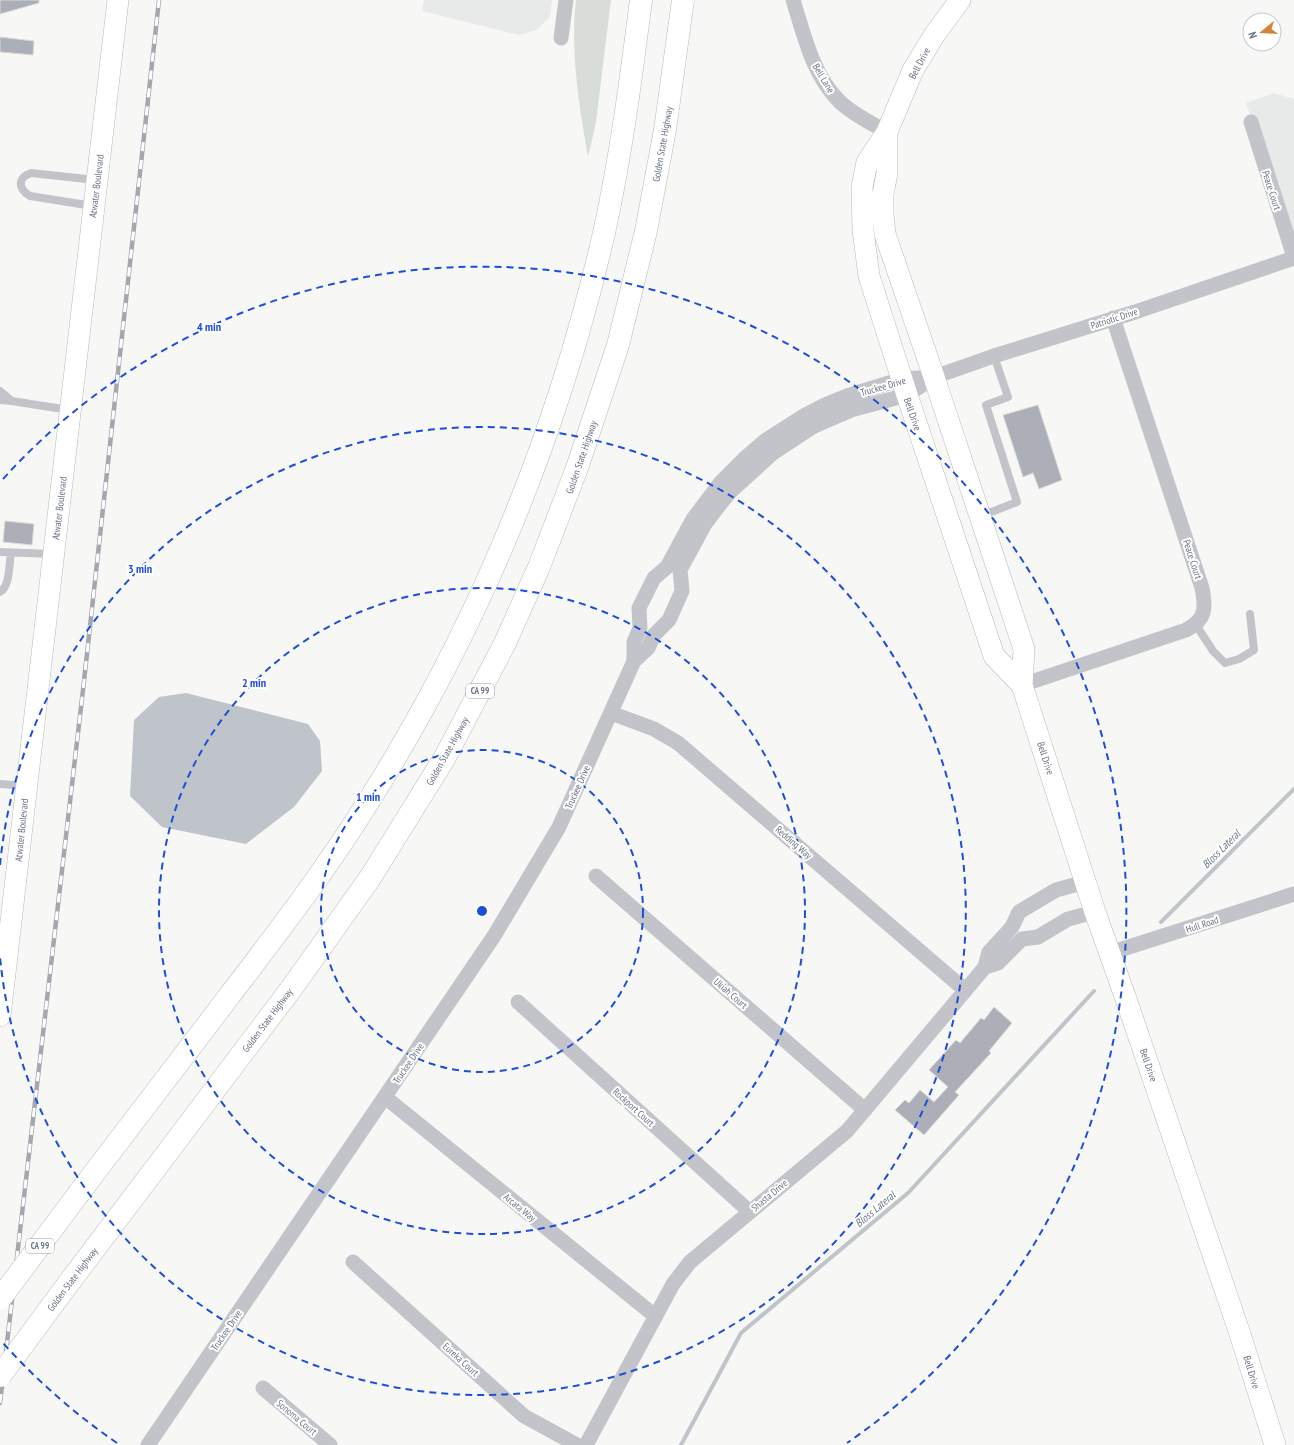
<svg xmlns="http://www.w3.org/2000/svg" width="1294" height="1445" viewBox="0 0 1294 1445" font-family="'PT Sans Narrow',sans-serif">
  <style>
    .built { fill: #e8e9e9 }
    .green { fill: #d8ded7 }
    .water { fill: #bec4ca }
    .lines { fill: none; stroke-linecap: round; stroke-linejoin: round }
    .stream { stroke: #bec4ca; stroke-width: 4 }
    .building { fill: #acafb7; stroke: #d9dad8 }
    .secondary-casing { stroke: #b7b9bf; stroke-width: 22 }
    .highway-casing { stroke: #b7b9bd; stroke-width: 23 }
    .lane { stroke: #c2c4c9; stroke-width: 8 }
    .street { stroke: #c2c4c9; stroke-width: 15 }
    .secondary { stroke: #fff; stroke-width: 21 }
    .highway { stroke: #fff; stroke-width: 22 }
    .rail-casing { stroke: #a4a7ae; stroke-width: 4.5 }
    .rail { stroke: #fff; stroke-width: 3; stroke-dasharray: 9; stroke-linecap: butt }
    .highway-bridge-casing { stroke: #b7b9bd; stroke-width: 23; stroke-linecap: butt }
    .highway-bridge { stroke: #fff; stroke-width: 22 }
    .ring { fill: none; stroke: #1d4ed8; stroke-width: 2; stroke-dasharray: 7 5 }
    .labels { text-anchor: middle; stroke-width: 4; stroke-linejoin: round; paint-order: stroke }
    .shield { fill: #fff; stroke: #979ca8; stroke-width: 1 }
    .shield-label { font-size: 9px; font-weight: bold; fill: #6a7283 }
    .street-label { font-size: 10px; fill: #6a7283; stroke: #fff }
    .water-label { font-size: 11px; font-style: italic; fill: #6b7885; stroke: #fff }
    .centre { fill: #1d4ed8; stroke: #fff; stroke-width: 2 }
    .ring-label { font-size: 12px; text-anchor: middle; font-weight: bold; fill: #1d4ed8; stroke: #fff; stroke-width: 4; stroke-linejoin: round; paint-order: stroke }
  </style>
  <rect width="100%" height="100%" fill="#f7f8f6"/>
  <path class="built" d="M424,0H552L550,17L537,30L519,35L422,11Z
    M1274,93L1294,99V244L1246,103Z"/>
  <path class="green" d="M576,0H611L596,122L588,157C579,106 570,52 576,0Z"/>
  <path class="water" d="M186,693L308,724L320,741L322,771L294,807L246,844L162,827L130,796L134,720L159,697Z"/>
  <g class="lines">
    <path class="stream" d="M1161,922L1294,789
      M681,1445L741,1333L908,1193L1094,991"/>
  </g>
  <path class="building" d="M0,0H39V3L0,14Z
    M0,37L34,41L33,55L0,52Z
    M1038,405L1062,480L1039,489L1033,473L1023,477L1003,415Z
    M5,521L34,524L32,545L3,542Z
    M994,1007L1012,1023L989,1051L991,1053L955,1092L959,1095L924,1135L895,1110L905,1100L909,1103L920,1090L934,1102L948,1087L929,1070L956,1040L960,1043L981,1018L984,1020Z"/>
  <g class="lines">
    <g class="secondary-casing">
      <path id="secondary" d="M960,0L935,34L913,70L887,132L867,162L862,187L863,230L869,276L907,395L994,656L1022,685
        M887,132V173L883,194V215L885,234L934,377L1024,649L1022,685L1095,912L1126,999L1240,1334L1275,1445
        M0,1016L118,0"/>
    </g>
    <g class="highway-casing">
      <path id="highway" d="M79,1193C130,1127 180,1061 230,995C282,927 334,859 378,786C483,616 559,428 604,233C621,156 631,78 641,0
        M68,1284L291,989L370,878L444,759L505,643L539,567L577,468L618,345L646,231L665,130L683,0"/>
    </g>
    <path class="lane" d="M93,206L30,196C18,189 17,178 31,173L96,180
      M0,391L12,401
      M0,400L12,401L69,410
      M981,516L1017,502L986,405L1008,397L994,356
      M0,552L52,554
      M0,592C10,587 9,564 11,553
      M1196,625L1213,651L1225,663L1239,659L1254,650L1250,614
      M0,784L26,786"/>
    <path class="street" d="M793,0C804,35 813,76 840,102C854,115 871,123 887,132
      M561,38L566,0
      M1251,122L1294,257
      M634,661L648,648L654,635L669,620L682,591L680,570L705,524L717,508L730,492L773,453L814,426L851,410L907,395L934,377L994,356L1135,312L1294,258
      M1022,685L1186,630C1206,620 1206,608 1202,588L1113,318
      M611,713L654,729L678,743L965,990
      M596,876L865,1110
      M1110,953L1294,894
      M985,967L998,963L1022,939L1038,937L1068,919L1095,912
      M518,1002L750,1212
      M385,1097L655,1316
      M353,1262L524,1416L577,1445
      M263,1388L330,1445
      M148,1445L494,936L559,827L634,661V642L640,628L639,608L654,578L667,567L693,519L721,482L744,459L766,440L802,417L825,405L847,396L902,379L934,377
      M586,1445L673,1284L690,1262L847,1131L985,967L989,952L1012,927L1019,912L1056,890L1085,882"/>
    <use href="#secondary" class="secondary"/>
    <use href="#highway" class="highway"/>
    <g class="rail-casing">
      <path id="rail" d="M0,1403L83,690L159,0"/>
    </g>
    <use href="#rail" class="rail"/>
    <g class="highway-bridge-casing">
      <path id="highway-bridge" d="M0,1299L79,1193
        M0,1376L68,1284"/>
    </g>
    <use href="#highway-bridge" class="highway-bridge"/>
  </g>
  <g class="ring">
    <circle cx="482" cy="911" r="161"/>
    <circle cx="482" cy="911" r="323"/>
    <path d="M0 865A484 484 0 1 1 0 957"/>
    <path d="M117 1443A645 645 0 0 1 3 1343M3 479A645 645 0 1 1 847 1443"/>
  </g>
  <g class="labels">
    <g class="shield">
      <rect x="466" y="684" width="28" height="14" rx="3"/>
      <rect x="26" y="1239" width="28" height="14" rx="3"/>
    </g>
    <g class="shield-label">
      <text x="480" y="694">CA 99</text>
      <text x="40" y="1249">CA 99</text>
    </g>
    <g class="street-label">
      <text transform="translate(919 63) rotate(-62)" y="4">Bell Drive</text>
      <text transform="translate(824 78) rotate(59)" y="4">Bell Lane</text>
      <text transform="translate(662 144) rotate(-80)" y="4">Golden State Highway</text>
      <text transform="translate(96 186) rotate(-83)" y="4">Atwater Boulevard</text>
      <text transform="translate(1272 190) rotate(72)" y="4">Peace Court</text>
      <text transform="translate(1114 318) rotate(-18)" y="4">Patriotic Drive</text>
      <text transform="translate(883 386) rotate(-16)" y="4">Truckee Drive</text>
      <text transform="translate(913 414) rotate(71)" y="4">Bell Drive</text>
      <text transform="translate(581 457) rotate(-71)" y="4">Golden State Highway</text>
      <text transform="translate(59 508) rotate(-83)" y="4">Atwater Boulevard</text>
      <text transform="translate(1193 559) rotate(72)" y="4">Peace Court</text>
      <text transform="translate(447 751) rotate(-61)" y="4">Golden State Highway</text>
      <text transform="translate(1046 758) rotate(72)" y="4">Bell Drive</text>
      <text transform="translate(577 787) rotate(-66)" y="4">Truckee Drive</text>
      <text transform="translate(21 830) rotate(-84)" y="4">Atwater Boulevard</text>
      <text transform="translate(794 842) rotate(41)" y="4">Redding Way</text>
      <text transform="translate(1202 924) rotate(-18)" y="4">Hull Road</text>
      <text transform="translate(731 993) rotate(41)" y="4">Ukiah Court</text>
      <text transform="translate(267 1020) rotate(-53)" y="4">Golden State Highway</text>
      <text transform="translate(408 1063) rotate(-56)" y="4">Truckee Drive</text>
      <text transform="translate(1149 1065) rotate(71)" y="4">Bell Drive</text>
      <text transform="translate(634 1107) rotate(42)" y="4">Rockport Court</text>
      <text transform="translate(769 1195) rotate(-40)" y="4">Shasta Drive</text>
      <text transform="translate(520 1207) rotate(39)" y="4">Arcata Way</text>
      <text transform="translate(72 1279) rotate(-53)" y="4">Golden State Highway</text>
      <text transform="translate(226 1330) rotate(-56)" y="4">Truckee Drive</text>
      <text transform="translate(461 1359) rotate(42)" y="4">Eureka Court</text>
      <text transform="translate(1252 1372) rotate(73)" y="4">Bell Drive</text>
      <text transform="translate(297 1417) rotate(40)" y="4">Sonoma Court</text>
    </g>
    <g class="water-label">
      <text transform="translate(1221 849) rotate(-45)" y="4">Bloss Lateral</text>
      <text transform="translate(875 1209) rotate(-40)" y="4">Bloss Lateral</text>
    </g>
  </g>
  <circle cx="482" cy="911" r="6" class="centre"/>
  <g class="ring-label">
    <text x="209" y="331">4 min</text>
    <text x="140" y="573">3 min</text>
    <text x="254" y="687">2 min</text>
    <text x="368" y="801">1 min</text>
  </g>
  <g transform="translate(1262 32) rotate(252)"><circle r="19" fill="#ffffff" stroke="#c3c7cd"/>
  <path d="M0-3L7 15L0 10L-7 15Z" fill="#d2843c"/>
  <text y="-6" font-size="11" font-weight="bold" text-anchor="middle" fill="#6a7283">N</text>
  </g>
</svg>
